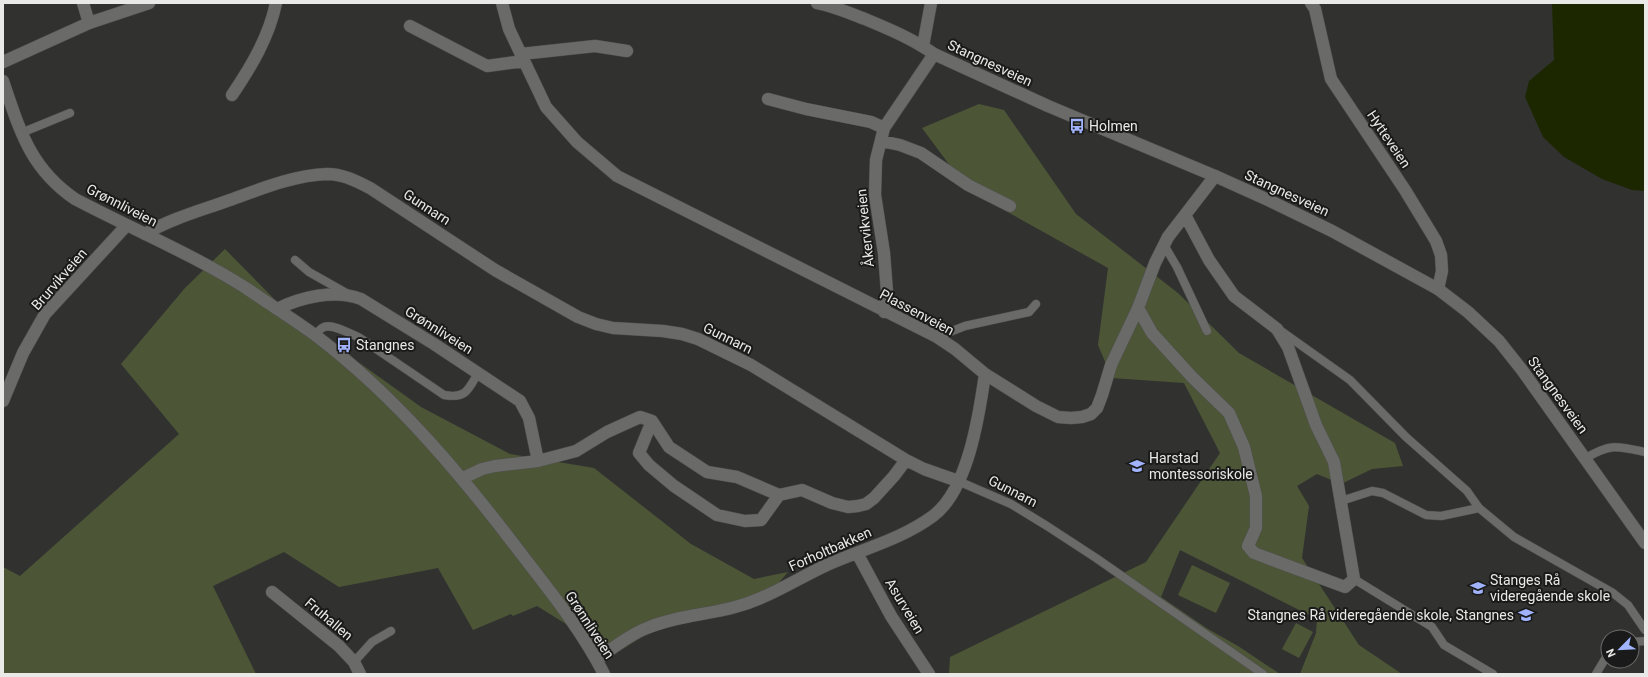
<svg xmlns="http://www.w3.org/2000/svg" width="1648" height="677" viewBox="0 0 1648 677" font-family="Roboto,sans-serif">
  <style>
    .green { fill: #4c5636 }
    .water { fill: #1c2700 }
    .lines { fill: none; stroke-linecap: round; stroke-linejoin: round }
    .lane-casing { stroke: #4f504e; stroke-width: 9 }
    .street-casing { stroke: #4f504e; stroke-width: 13 }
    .secondary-casing { stroke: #4f504e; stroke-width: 13 }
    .lane { stroke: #6a6b68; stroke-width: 8 }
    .street { stroke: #6a6b68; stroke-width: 12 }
    .secondary { stroke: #6a6b68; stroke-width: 12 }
    .labels { text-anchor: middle; stroke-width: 4; stroke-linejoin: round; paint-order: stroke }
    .street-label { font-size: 14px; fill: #e9eae8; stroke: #191a19 }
    .poi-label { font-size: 14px; fill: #e9eae8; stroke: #191a19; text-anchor: start }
  </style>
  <rect width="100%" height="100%" fill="#313230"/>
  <path class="green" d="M979,104L1004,110L1076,214L1178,293L1239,353L1395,443L1403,466L1372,469L1341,484L1317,474L1297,486L1309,506L1302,558L1359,645L1402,674H1300L1316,633L1317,619L1180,550L1161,597L1208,629L1238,646L1280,674H949L950,657L1146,562L1220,453L1184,383L1112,378L1098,345L1108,268L968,190L922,128Z
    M225,249L283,308L421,407L510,454L594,468L691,544L754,579L788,572L769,594L666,622L599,664L574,629L537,606L513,616L511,614L473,630L438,568L339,587L284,552L213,586L256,674H3V567L20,576L179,434L121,364L185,288Z
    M1192,565L1230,583L1216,613L1178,595Z
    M1296,623L1313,632L1299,658L1282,649Z"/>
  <path class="water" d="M1552,3H1645V191L1632,190L1602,179L1564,157L1543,137L1525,97L1529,81L1554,60Z"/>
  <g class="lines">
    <g class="lane-casing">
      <path id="lane" d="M21,133L70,113
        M1164,245L1177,267L1207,331
        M295,260L309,272L348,294
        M1281,331L1350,380L1406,437L1467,491L1479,508L1514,537L1613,593L1628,605L1645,630
        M315,336C317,333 319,330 322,328C331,322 351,334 360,338L444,395C466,399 468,390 478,373
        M937,337L965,326L1029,312L1036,304
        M1586,458C1611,443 1618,446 1645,452
        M958,481L1011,504L1047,526L1096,558L1263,674
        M1341,501L1372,491L1383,493L1426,515L1441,516L1479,508
        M1354,579L1432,627L1444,645L1493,674
        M1632,642L1645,641
        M354,662L372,642L391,631
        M1596,674L1608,654"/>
    </g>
    <g class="street-casing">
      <path id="street" d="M83,3L89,23
        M502,3L509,29L546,107L577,142L617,176L937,337L955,349L985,374L1036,406L1058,417L1071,418L1082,417L1091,414L1097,408L1102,395L1111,365L1138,308L1155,263L1168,237L1215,176
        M1311,3L1315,9L1331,79L1405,190L1436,241L1441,255L1442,271L1438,289
        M410,26L487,66L524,61
        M923,46L931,3
        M521,54L595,46L627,51
        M232,95C251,67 269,37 276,3
        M768,99L806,109L871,122L884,128
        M881,141L900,145L921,153L968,185L1010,206
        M145,234C170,219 199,211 227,201C258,190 294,175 327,174C343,174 356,181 370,188L495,270L578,317L596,324L613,328L663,331L682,334L698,339L751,365L906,460L924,469L958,481
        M1138,308L1152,333L1192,377L1229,413L1244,447L1256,496V528L1248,546L1254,553L1345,587L1354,579L1334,462L1316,425L1288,347L1277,329L1234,296L1209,260L1185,215
        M277,309C301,297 335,289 361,299L434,344L520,401L529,418L538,461
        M884,312L887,292L884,253L875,195L876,160L884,128L934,54
        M3,401L23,353L45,314L126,226
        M652,421L669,447L707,472L737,477L779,495L802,490L832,503L848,507L858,506L866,504L874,498L894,476L906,460
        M463,478L482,469L495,466L538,461L576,451L607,432L640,417L652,421L639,453L649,465L674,486L717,515L745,521L761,520L779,495
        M857,553L891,616L929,674
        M272,592L339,646L354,662L360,674
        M597,660C612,648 629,635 647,628C675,616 706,615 735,607C769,598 798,578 829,564C863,549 902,539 933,516C968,490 979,416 985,374"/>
    </g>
    <g class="secondary-casing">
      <path id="secondary" d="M817,3C834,6 849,13 865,19C889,29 913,39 934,54L1048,106L1215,176L1266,199L1332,231L1438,289L1468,312L1499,341L1522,370L1645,543
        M3,62L89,23L149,3
        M3,81C20,131 30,168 75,199C132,229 192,254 246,288C269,304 293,319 315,335C398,398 464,478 526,560C554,596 583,633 604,674"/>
    </g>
    <use href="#lane" class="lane"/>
    <use href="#street" class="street"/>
    <use href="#secondary" class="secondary"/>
  </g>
  <defs>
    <g id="bus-bare" transform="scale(1.2)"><path d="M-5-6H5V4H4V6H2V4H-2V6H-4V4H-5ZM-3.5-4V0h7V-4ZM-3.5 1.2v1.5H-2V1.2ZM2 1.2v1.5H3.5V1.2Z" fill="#a1b3fd" stroke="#191a19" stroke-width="2.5" paint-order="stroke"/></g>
    <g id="school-bare" transform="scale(1.2)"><path d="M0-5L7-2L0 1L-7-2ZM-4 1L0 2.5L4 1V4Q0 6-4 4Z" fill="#a1b3fd" stroke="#191a19" stroke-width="2.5" paint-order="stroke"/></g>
  </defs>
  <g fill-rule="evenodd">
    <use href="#bus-bare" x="1077" y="126"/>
    <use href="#bus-bare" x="344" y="345"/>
    <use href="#school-bare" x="1137" y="466"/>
    <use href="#school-bare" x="1478" y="588"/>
    <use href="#school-bare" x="1526" y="615"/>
  </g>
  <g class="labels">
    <g class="street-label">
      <text transform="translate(990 63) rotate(25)" y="5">Stangnesveien</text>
      <text transform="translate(1389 139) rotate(56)" y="5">Hytteveien</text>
      <text transform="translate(1287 193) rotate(25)" y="5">Stangnesveien</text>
      <text transform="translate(122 205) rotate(27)" y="5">Grønnliveien</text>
      <text transform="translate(427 207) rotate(33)" y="5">Gunnarn</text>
      <text transform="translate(865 228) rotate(-96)" y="5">Åkervikveien</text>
      <text transform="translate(59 279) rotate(-49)" y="5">Brurvikveien</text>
      <text transform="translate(917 312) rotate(28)" y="5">Plassenveien</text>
      <text transform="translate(439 330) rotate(32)" y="5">Grønnliveien</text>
      <text transform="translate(728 338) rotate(26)" y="5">Gunnarn</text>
      <text transform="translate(1558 395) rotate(54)" y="5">Stangnesveien</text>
      <text transform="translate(1013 491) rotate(27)" y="5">Gunnarn</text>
      <text transform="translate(830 549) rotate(-24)" y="5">Forholtbakken</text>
      <text transform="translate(905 606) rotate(59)" y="5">Asurveien</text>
      <text transform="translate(329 619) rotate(40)" y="5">Fruhallen</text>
      <text transform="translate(590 625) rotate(57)" y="5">Grønnliveien</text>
    </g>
    <g class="poi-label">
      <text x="1089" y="131">Holmen</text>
      <text x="356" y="350">Stangnes</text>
      <text x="1149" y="463">Harstad<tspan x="1149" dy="16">montessoriskole</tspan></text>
      <text x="1490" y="585">Stanges Rå<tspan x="1490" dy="16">videregående skole</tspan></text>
      <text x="1514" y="620" text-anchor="end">Stangnes Rå videregående skole, Stangnes</text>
    </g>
  </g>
  <rect width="1648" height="677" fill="none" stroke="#e9eae8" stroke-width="8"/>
  <g transform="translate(1620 649) rotate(246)"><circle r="19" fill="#191a19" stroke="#6c6d6c"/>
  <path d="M0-3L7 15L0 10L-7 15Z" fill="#a1b3fd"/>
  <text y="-6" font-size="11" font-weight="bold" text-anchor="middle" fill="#e9eae8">N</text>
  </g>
</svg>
